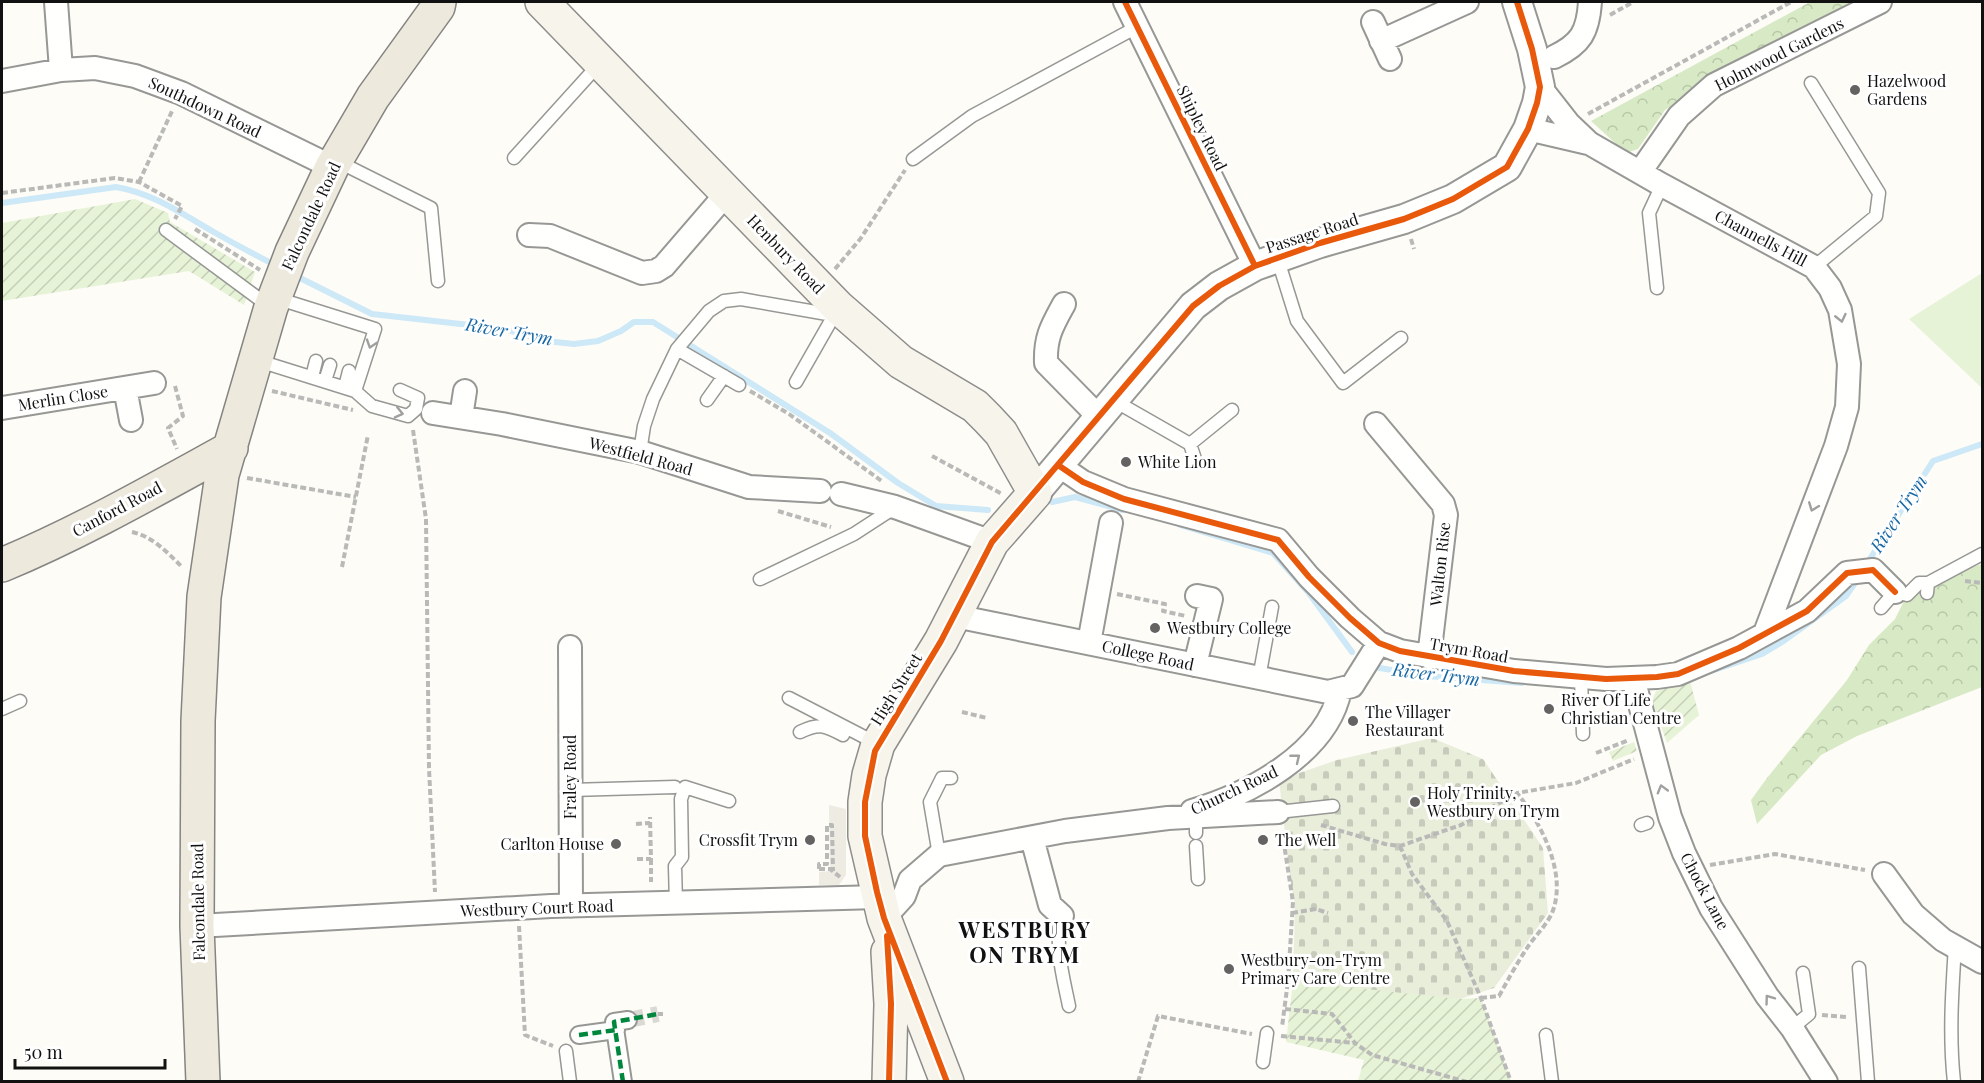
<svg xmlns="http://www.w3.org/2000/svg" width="1984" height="1083" viewBox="0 0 1984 1083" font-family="'Playfair Display',serif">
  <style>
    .forest { fill: url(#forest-crowns) }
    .cemetery { fill: url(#cemetery-stones) }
    .park { fill: #e7f3d7 }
    .garden { fill: url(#garden-furrows) }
    .plaza { fill: #edebe2 }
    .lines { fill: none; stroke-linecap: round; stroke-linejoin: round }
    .stream { stroke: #cde8f7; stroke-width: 6 }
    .pedestrian-tunnel { stroke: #dad9d4; stroke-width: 16; stroke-dasharray: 16 8; stroke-linecap: butt }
    .service-casing { stroke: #979795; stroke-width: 15 }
    .pedestrian-casing { stroke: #979795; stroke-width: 20 }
    .minor-casing { stroke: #979795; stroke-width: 26 }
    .tertiary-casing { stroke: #979795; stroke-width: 32 }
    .secondary-casing { stroke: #8e8d8b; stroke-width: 36 }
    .primary-casing { stroke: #858482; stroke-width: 36 }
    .path { stroke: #b9b9b8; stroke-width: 4; stroke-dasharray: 6 3; stroke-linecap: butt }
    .service { stroke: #fffffe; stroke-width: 12 }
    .pedestrian { stroke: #fffffe; stroke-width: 16 }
    .minor { stroke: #fffffe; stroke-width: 22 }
    .tertiary { stroke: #fffffe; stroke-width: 28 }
    .secondary { stroke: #f6f4eb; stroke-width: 33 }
    .primary { stroke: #ede9dc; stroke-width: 33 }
    .quiet { stroke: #00873e; stroke-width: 4.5; stroke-dasharray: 9 4.5; stroke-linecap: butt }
    .cycleway-casing { stroke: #fff; stroke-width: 10 }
    .cycleway { stroke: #e8590c; stroke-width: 6 }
    .oneway { stroke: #a0a09f }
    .poi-dot { fill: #646362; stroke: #fff; stroke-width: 2 }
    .labels { text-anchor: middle; stroke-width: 6; stroke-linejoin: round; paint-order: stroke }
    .street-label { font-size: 16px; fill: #111; stroke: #fff }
    .poi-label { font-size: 16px; fill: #111; stroke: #fff; text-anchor: start }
    .water-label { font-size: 18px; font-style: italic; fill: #1768a6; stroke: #fff }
    .district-label { font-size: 22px; font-weight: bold; letter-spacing: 1.5px; fill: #111; stroke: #fff }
  </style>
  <defs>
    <pattern id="forest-crowns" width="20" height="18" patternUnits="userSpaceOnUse" patternTransform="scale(1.5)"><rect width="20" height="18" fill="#d8eac5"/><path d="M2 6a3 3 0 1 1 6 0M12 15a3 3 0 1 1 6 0" fill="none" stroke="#b8c8a8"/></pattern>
    <pattern id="cemetery-stones" width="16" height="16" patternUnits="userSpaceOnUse" patternTransform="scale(1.5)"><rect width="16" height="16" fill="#e9eedb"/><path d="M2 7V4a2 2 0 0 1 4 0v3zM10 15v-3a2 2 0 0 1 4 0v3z" fill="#c7cbbb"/></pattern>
    <pattern id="garden-furrows" width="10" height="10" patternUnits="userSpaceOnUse" patternTransform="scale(1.5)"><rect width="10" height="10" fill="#e7f3d7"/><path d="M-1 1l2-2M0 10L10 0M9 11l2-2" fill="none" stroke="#c5cfb8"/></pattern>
  </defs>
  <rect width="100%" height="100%" fill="#fdfcf7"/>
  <path class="forest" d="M1810,2H1863L1718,75L1665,110L1638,149L1626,153L1591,121Z
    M1982,564V687L1857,736L1821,755L1757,824L1751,800L1767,778L1847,680L1869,645L1895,619L1907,595L1945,577Z"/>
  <path class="cemetery" d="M1432,738L1483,759L1543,848L1548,913L1494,988L1457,1000L1293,981L1295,904L1290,878L1279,780L1337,760Z"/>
  <path class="park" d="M1982,273V388L1909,319Z"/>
  <path class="garden" d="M135,199L168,213L170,222L255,272L244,305L189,271L2,301V223Z
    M1690,681L1699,715L1667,743L1652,700L1656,691Z
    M1634,742L1637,751L1613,761L1609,752Z
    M1293,981L1457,999L1481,998L1511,1081H1358L1364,1060L1286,1042Z"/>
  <path class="plaza" d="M829,805L846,809V875L839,885H819V872L830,871Z"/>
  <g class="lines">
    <path class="stream" d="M2,203L116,187C152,193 181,213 212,231C233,243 255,255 277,266
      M294,275L372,314L505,329L546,341L574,344L598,341L621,331L634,322H653L830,433L898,483L936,506L988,510
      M1052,502L1075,497L1123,510
      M1180,525L1273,553L1308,592L1352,652
      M1866,565L1933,461L1982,444
      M1374,667L1427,676L1522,683
      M1711,671L1762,654L1782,642L1846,596L1859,577"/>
    <path class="pedestrian-tunnel" d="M628,1020L658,1014"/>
    <g class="service-casing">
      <path id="service" d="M1811,83L1879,193L1876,216L1814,267
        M514,158L600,63
        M913,159L972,116L1137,27
        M337,161L431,208L438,281
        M166,230L270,307
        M1277,257L1297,321L1343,383L1401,338
        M1657,288L1649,213L1662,185
        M677,349L739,385
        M256,360L355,391L375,329L276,298
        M312,377L316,361
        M325,381L330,365
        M796,382L837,310
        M345,387L349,371
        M355,391L372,406L408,416L416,409L418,398L400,390
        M707,400L724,376
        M1113,400L1190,444L1195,459
        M1190,444L1232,410
        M640,452L644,426L653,399L677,349L709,311L724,301L741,299L833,315
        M760,579L854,534L894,508
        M1927,593L1928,583L1982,554
        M1881,608L1895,592L1907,595L1919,583H1928
        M1259,678L1272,607
        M1581,678L1583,734
        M789,698L876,743
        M2,709L20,701
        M800,732C819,723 824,725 843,735
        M571,790L675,787
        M1278,812L1333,806
        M1641,825L1647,823
        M1196,833V818
        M1196,846L1198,879
        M939,855L930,802L942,778H951
        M676,904L675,866L682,857L681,799L685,787L729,801
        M1062,916C1054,946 1063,976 1069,1006
        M1859,968L1868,1082
        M1792,1028L1809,1014L1803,973
        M1546,1035L1552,1082
        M566,1051L570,1082
        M1263,1062L1267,1033
        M1954,1082C1949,1036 1952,992 1955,946"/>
    </g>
    <g class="pedestrian-casing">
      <path id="pedestrian" d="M579,1035L616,1030
        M623,1082L614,1022L628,1020"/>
    </g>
    <g class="minor-casing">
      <path id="minor" d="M56,2L61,70
        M1125,2L1255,266
        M1373,22L1390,59
        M1381,41L1467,2
        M1554,57C1581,44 1588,32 1590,2
        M2,81L61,70L95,68L135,76L181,93L332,167
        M1540,87L1569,124L1589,143L1662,185L1814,267L1830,288L1840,310L1849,364L1847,407L1836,446L1765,633
        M1528,129L1588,143
        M1640,172L1679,116L1714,85L1880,2
        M529,235L550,236L642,273L656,271L664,266L727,193
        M1064,304C1052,326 1045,337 1046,363L1099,417
        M125,388L131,420
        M2,408L154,383
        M433,413L502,424L640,452L749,487L820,491
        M461,417L465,391
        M1376,424L1443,504L1446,515L1429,657
        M1058,465L1083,482L1124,499L1278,540L1309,577L1350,618L1379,643L1400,651L1514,671L1606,679L1657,677L1678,674L1739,648L1807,611L1847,573L1873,570L1895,592
        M841,494L895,507L992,542
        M955,616L1328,692L1352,686L1379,643
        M1089,643L1111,523
        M570,647L571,906
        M1195,665L1211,599L1197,596
        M1633,678L1670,817L1684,853L1711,908L1767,996L1792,1028L1826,1082
        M1192,811C1249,794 1327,754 1340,690
        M1032,838L1050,905L1062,916
        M1884,874L1913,914L1943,940L1982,962
        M884,918L904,896L910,880L939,855L1065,831L1168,818L1278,812
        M197,926L551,906L878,897"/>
    </g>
    <g class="tertiary-casing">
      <path id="tertiary" d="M1035,493L1193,306L1219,286L1255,266L1320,243L1404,219L1453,199L1507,167L1528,129L1537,103L1540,87L1532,49L1517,2"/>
    </g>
    <g class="secondary-casing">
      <path id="secondary" d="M542,2L838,307L901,362L975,406L988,419L1001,433L1035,493L992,542L941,641L878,744L869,775L865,802V836L884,918L947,1082
        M888,952L891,1004L889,1082"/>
    </g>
    <g class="primary-casing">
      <path id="primary" d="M2,565C81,532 156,489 231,448
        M203,1082L197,926L198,721L204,597L222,475L271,307L292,252L332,167L373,97L438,7L439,2"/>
    </g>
    <path class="path" d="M1610,15L1633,2
      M1588,114L1791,2
      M139,182L173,109
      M2,193L115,178L139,182L182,206L175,219
      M195,229L260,270
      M1411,239L1414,249
      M835,269L861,238L905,170
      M175,386L183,416L168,428L177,449
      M272,391L353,410
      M750,391L789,414L883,482
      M413,430L426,519L429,768L435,892
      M932,456L1002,494
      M247,478L356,497
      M778,511L831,527
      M132,532C152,536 168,553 182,567
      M342,567L368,435
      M1965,581L1982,583
      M1117,594L1165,604L1163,611L1186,616
      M962,712L987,718
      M1596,753L1629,740
      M636,824L650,823
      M1321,825L1385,844L1400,846L1461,825L1517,793L1576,783L1634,759
      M1282,831L1293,902L1288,981L1282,1027
      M1400,846L1412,874L1447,921L1481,998L1511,1082
      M637,859H651L650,817
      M651,859V882
      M1710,865L1775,854L1865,870
      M819,869V864H827V825H832L833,871
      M819,869H830L840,877
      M1292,913L1316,909L1328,913
      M519,926L525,1035L553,1046
      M1481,998L1499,996C1508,980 1517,963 1527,948C1535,936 1546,926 1552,913C1568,874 1541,823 1517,793
      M1285,1009L1332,1014L1355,1043L1372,1055L1467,1082
      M658,1014H663
      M1822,1015L1847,1017
      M1281,1036L1355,1043
      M1138,1082L1158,1016L1252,1034"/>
    <use href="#service" class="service"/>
    <use href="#pedestrian" class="pedestrian"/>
    <use href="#minor" class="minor"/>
    <use href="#tertiary" class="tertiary"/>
    <use href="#secondary" class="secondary"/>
    <use href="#primary" class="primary"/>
    <path class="quiet" d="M579,1035L616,1030
      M623,1082L614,1022L658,1014"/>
    <g class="cycleway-casing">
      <path id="cycleway" d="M1125,2L1255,266
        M1058,465L1083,482L1124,499L1278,540L1309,577L1350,618L1379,643L1400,651L1514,671L1606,679L1657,677L1678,674L1739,648L1807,611L1847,573L1873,570L1895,592
        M887,936L891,1004L889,1082
        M947,1082L884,918L877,892L865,836V802L875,751L941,641L992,542L1193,306L1219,286L1255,266L1320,243L1404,219L1453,199L1507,167L1528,129L1537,103L1540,87L1532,49L1517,2"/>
    </g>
    <use href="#cycleway" class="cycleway"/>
  </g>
  <defs><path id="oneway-chevron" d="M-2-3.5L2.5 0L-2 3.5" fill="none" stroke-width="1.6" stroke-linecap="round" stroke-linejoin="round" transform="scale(1.5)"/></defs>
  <g class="oneway">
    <use href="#oneway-chevron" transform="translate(1841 318) rotate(77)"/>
    <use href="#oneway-chevron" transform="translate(371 344) rotate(108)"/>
    <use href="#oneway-chevron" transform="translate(399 413) rotate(13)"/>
    <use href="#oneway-chevron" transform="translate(1813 507) rotate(111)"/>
    <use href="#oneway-chevron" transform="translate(1296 758) rotate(-39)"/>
    <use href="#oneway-chevron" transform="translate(1662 789) rotate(-106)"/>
    <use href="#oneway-chevron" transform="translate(1769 999) rotate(-126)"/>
  </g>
  <g class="poi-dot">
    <circle cx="1855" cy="90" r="6"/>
    <circle cx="1126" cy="462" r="6"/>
    <circle cx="1155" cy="628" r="6"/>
    <circle cx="1549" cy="709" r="6"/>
    <circle cx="1353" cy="721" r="6"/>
    <circle cx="1415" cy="802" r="6"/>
    <circle cx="810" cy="840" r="6"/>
    <circle cx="1263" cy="840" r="6"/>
    <circle cx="616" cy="844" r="6"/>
    <circle cx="1229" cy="969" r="6"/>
  </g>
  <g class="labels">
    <g class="street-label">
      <text transform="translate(1779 54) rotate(-27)" y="6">Holmwood Gardens</text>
      <text transform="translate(205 107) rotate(25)" y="6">Southdown Road</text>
      <text transform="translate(1202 128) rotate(64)" y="6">Shipley Road</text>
      <text transform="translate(311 216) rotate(-65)" y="6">Falcondale Road</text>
      <text transform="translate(1312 233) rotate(-18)" y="6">Passage Road</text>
      <text transform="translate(1761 238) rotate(28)" y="6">Channells Hill</text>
      <text transform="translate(786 254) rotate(46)" y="6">Henbury Road</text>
      <text transform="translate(63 398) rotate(-9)" y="6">Merlin Close</text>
      <text transform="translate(641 456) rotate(15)" y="6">Westfield Road</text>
      <text transform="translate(117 509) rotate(-28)" y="6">Canford Road</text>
      <text transform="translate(1440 564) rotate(-84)" y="6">Walton Rise</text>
      <text transform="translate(1469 650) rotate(10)" y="6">Trym Road</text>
      <text transform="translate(1148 655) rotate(12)" y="6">College Road</text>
      <text transform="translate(896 689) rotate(-58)" y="6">High Street</text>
      <text transform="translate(570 777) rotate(-90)" y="6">Fraley Road</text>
      <text transform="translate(1234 790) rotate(-25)" y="6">Church Road</text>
      <text transform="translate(1705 891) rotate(62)" y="6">Chock Lane</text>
      <text transform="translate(198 902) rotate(-91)" y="6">Falcondale Road</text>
      <text transform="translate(537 908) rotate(-2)" y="6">Westbury Court Road</text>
    </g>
    <g class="poi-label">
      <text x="1867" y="87">Hazelwood<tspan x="1867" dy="18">Gardens</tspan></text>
      <text x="1138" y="468">White Lion</text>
      <text x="1167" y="634">Westbury College</text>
      <text x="1561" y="706">River Of Life<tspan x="1561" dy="18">Christian Centre</tspan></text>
      <text x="1365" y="718">The Villager<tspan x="1365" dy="18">Restaurant</tspan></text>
      <text x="1427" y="799">Holy Trinity,<tspan x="1427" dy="18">Westbury on Trym</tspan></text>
      <text x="798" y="846" text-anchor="end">Crossfit Trym</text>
      <text x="1275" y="846">The Well</text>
      <text x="604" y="850" text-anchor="end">Carlton House</text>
      <text x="1241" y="966">Westbury-on-Trym<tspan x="1241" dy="18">Primary Care Centre</tspan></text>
    </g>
    <g class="water-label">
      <text transform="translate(509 332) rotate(10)" y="6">River Trym</text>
      <text transform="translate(1899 514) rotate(-57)" y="6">River Trym</text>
      <text transform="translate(1436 675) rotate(7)" y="6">River Trym</text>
    </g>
    <g class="district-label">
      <text x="1025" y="938">WESTBURY<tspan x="1025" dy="25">ON TRYM</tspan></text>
    </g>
  </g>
  <rect width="1984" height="1083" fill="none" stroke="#111111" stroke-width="6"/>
  <path d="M15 1059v9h150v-9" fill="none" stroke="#111111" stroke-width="3"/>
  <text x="24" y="1059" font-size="18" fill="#111111" stroke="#ffffff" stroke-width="4.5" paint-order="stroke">50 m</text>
</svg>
